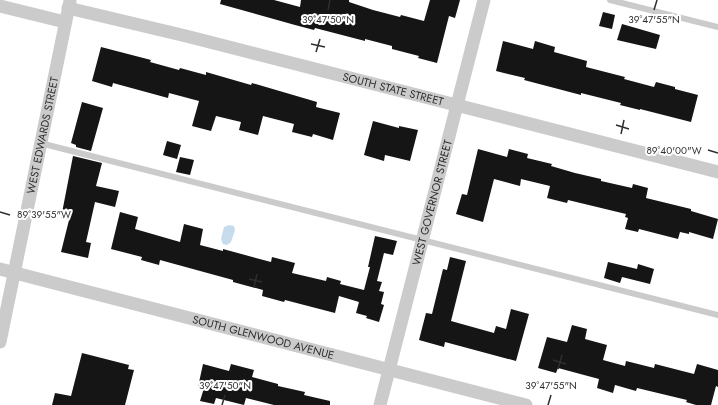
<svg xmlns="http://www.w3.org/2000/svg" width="718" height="405" viewBox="0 0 718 405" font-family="Jost,sans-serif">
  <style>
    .water { fill: #c6dced }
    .building { fill: #151515 }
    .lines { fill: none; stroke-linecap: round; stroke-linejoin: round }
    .lane { stroke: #cbcbcb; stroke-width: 6 }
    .street { stroke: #cbcbcb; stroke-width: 13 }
    .ticks { fill: none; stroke: #2e2e2e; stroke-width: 1.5 }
    .labels { text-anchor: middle; stroke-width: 4; stroke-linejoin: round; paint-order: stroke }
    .street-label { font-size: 11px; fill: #2e2e2e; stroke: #fff }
    .ticks-label { font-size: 10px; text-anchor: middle; fill: #2e2e2e; stroke: #fff; stroke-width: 4; stroke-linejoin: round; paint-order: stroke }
  </style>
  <rect width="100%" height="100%" fill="#fff"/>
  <path class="water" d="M229,225L234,226L235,230L231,242L227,245L223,244L221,239L224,227Z"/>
  <path class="building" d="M221,0H274L300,7L301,0H349V2L373,10L400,17L401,15L424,21L430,0H460L455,18L449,16L437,63L418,58L419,56L392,49V46L365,39V41L315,28L314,30L295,25L220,4Z
    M603,12L615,15L612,29L599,26Z
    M622,24L660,35L656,49L617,40Z
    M503,41L533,49L535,41L555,47L554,52L587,61L586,67L625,77L624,79L654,87L656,82L675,87V89L698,95L691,122L640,109V110L620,105L621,103L581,93V95L524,80L525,78L496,71Z
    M101,47L151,60L150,62L179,70L180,68L206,75V72L251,85L252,83L317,102L316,107L340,113L333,140L313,134L312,137L292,132L294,124L263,116L258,135L239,130L241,122L216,116L211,131L192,126L199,101L169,93L168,98L113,83L112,87L92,81Z
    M82,102L103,108L91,151L76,147V145L71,143Z
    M373,121L399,128V126L418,130L410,161L385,155L384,161L364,155Z
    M167,141L181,145L177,159L163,155Z
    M478,149L507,157L509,149L528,154L527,158L552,164L551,166L575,173L601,179V181L632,188L633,184L648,188L646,198L691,209V211L718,219L713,239L689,232V234L680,232L678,239L639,229L638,232L625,229L628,218L625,217L626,214L568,200L567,203L547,198L550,186L521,179L520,186L494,179L483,222L456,214L462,194L467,195Z
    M73,156L102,163L96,186L119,191L115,207L95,202L86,242L91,243L88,258L61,252L69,220L61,218Z
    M180,157L194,160L190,175L176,172Z
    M120,212L138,217L135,229L180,242L184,224L203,229L200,245L223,251V249L271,262L272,257L295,263L292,273L326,281L327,277L341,281L340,284L364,290L370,267H368L375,236L397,241L393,255L384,253L377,281L382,282L379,291L384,292L381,304L384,305L379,322L366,318L367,316L356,313L359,302L339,296L335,313L285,300L284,302L262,296L263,290L233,282V280L160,260L159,265L141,260L142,257L111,249Z
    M450,257L466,261L451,321L494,333L496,326L506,329L511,309L529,314L516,361L445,342L444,347L419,340L426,313L432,314L443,269L447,270Z
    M608,262L637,269L638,264L654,269L650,284L622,277L620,283L604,278Z
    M572,325L587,329L585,339L607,345L603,360L625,366L626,361L654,368L655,364L694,374L697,364L718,370V387L716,386L711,405H696L686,402L687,400L637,388L636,391L615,385L613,393L597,388L599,379L558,368L556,373L538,368L547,337L567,342Z
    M82,353L129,365L128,369L134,370L125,405H52L55,393L71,396Z
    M203,364L229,371L231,364L254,370L252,377L278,384V386L305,392L304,395L330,401V405H274L246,398L244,405L216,398L214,404L200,401L204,388L198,387Z"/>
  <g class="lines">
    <path class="lane" d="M610,0L718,27
      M40,143L718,315"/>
    <g class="street">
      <path d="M0,6L65,22"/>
      <path id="s1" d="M68,8L186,36L718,172"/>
      <path id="s2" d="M0,269L526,405"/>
      <path id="s3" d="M0,342L70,1"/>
      <path id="s4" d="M380,405L484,0"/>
    </g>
  </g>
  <path class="ticks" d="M328,10L330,0M654,10L657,0M311,44L325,47M316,52L320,39M616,125L629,129M621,134L624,120M708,150L718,153M0,212L10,215M249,279L262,282M254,287L257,274M553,360L566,364M558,369L562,355M222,405L225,395M548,405L551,395"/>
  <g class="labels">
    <g class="street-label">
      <text dy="4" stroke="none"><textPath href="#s1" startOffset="335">SOUTH STATE STREET</textPath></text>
      <text dy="4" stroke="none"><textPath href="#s3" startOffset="211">WEST EDWARDS STREET</textPath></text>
      <text dy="4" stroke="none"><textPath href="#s4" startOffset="209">WEST GOVERNOR STREET</textPath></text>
      <text dy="4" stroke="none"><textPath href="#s2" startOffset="272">SOUTH GLENWOOD AVENUE</textPath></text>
    </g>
  </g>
  <g class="ticks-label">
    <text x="328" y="23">39°47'50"N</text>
    <text x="654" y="23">39°47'55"N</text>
    <text x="674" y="154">89°40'00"W</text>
    <text x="44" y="218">89°39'55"W</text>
    <text x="225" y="389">39°47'50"N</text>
    <text x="551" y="389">39°47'55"N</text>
  </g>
</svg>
